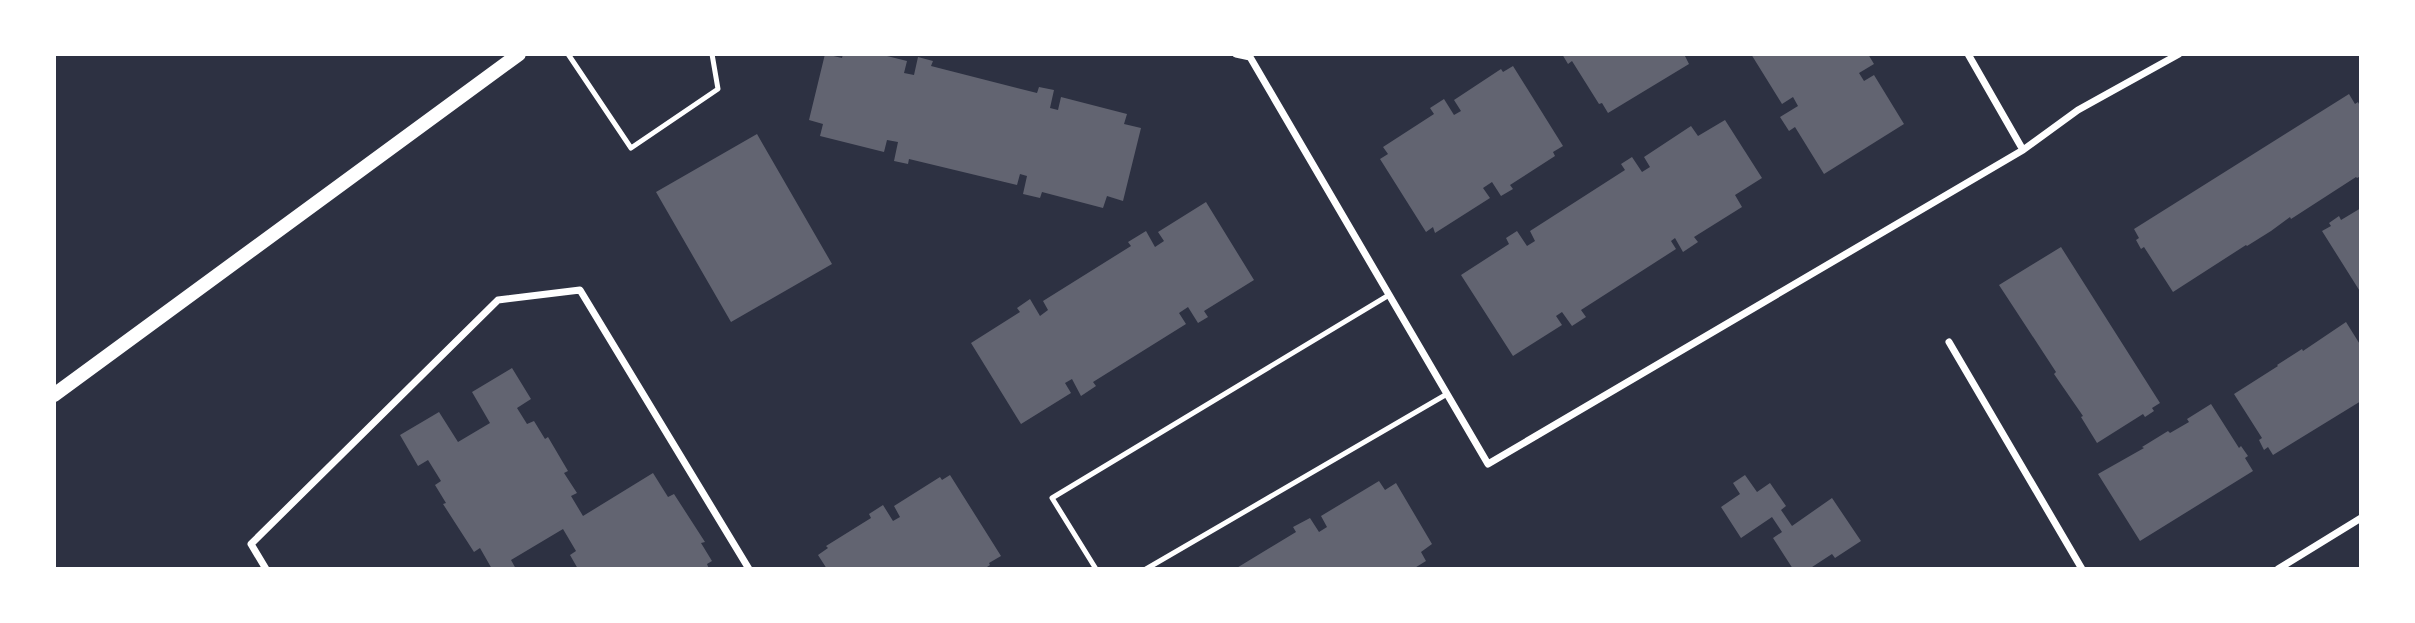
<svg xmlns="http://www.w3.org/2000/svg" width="2415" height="623" viewBox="0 0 2415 623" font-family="Poppins,sans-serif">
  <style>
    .building { fill: #626471 }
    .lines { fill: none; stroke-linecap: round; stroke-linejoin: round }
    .service { stroke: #fff; stroke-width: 5 }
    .minor { stroke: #fff; stroke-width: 7 }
    .secondary { stroke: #fff; stroke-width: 14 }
  </style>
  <rect width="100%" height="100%" fill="#2d3142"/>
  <path class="building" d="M825,54L842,58L843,54H879L907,61L904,73L914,75L918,57L933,61L931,66L1037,93L1039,87L1054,90L1050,108L1058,110L1061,97L1127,114L1124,124L1141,128L1123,201L1107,196L1103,208L1042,192L1040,198L1023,194L1027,176L1020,174L1017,185L909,159L908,164L894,161L898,142L887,140L884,152L820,136L823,124L809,120Z
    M1562,54H1684L1689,64L1608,113L1602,103L1599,104L1572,61L1568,64Z
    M1751,54H1868L1874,64L1859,73L1864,81L1874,75L1904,124L1824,174L1795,127L1789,131L1780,117L1798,106L1793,97L1782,104Z
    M1513,66L1563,146L1553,152L1555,156L1510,185L1513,189L1501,196L1492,182L1483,188L1490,198L1435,233L1433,227L1426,232L1380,159L1388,154L1383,147L1434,114L1430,108L1444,99L1454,115L1461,111L1454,100L1501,69L1503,72Z
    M2349,94L2355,104L2358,102L2361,108V176L2357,178L2356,177L2291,219L2290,217L2271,231L2247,246L2246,245L2173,292L2144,247L2141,249L2136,240L2139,238L2134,229Z
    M1725,120L1762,178L1735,195L1742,207L1694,237L1698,242L1683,252L1675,238L1671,241L1676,249L1581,310L1586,317L1572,326L1562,312L1556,316L1562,325L1513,356L1461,275L1509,244L1506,238L1517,231L1527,246L1535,241L1530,231L1625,170L1621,164L1632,157L1642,172L1650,167L1644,157L1691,126L1698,136Z
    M757,134L832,264L731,322L656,192Z
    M1206,202L1254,280L1204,311L1208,317L1198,323L1188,307L1179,313L1186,324L1093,382L1096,386L1081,396L1072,379L1065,383L1071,393L1021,424L971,343L1020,312L1017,308L1030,299L1040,316L1048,310L1043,301L1131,246L1128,242L1146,231L1155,247L1164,241L1158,232Z
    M2361,208V293L2322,231L2331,226L2329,223L2339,216L2341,220Z
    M2061,247L2160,403L2152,408L2154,411L2145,417L2143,414L2097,443L2081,417L2083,416L2054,374L2056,372L1999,285Z
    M2346,322L2361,346V401L2273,455L2268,447L2264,450L2259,440L2262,438L2234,394L2278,366L2277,365L2302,349L2303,351Z
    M512,368L531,399L517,408L527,424L534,421L545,439L548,437L568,471L564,473L577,493L571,496L583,516L653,473L668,497L674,494L705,542L701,543L712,561L707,564L709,569H578L570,555L576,551L563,529L511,560L516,569H492L480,548L474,552L443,504L446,503L435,485L441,481L428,460L418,466L400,435L439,412L458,442L490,423L472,392Z
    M2211,404L2239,448L2241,446L2248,456L2245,458L2253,471L2140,541L2098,474L2144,448L2142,447L2168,431L2170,433L2189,422L2187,419Z
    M950,475L1001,556L989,563L990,565L984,569H827L818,555L828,548L826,546L871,518L869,514L883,505L893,521L900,517L894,506L940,477L942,480Z
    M1745,475L1757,492L1770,483L1786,506L1781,510L1792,526L1832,498L1861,541L1835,558L1832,554L1809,569H1793L1773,538L1782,532L1772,517L1741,538L1721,507L1740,494L1733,483Z
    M1379,481L1385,490L1396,483L1432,544L1421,552L1426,561L1413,569H1235L1296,532L1293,527L1310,518L1319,532L1327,527L1321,516Z"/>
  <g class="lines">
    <path class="service" d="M568,54L631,148L718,89L712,54
      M1096,569L1052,498L1389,295
      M1146,569L1447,394"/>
    <path class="minor" d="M1236,54L1250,57L1488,464L2023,150L2078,110L2179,54
      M1968,54L2023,150
      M1949,342L2082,569
      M266,569L251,544L498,300L580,290L749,569
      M2278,569L2361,518"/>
    <path class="secondary" d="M54,395L519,54"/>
  </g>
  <rect width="2415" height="623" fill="none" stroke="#ffffff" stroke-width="112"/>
</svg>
